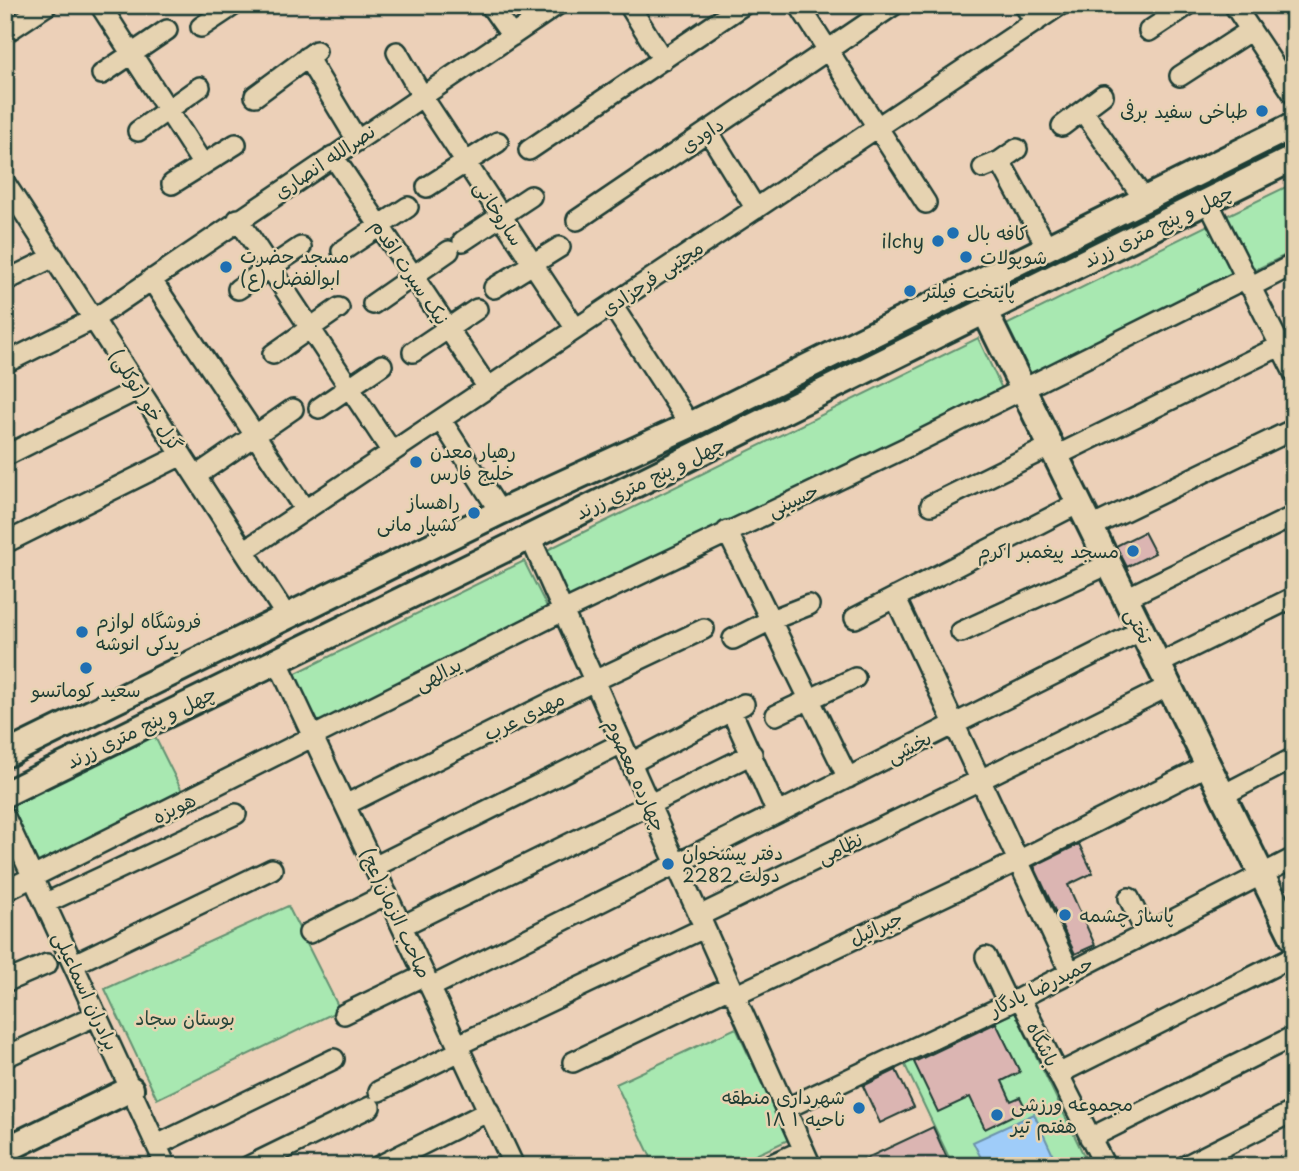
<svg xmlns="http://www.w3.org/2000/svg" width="1299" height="1171" viewBox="0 0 1299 1171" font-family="'Playpen Sans','Playpen Sans Arabic',sans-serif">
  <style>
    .green { fill: #a8e8b1; stroke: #649272; stroke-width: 2 }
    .water { fill: #9fccf9; stroke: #6c93aa; stroke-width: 2 }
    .building { fill: #dbb5b2; stroke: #1f3d34; stroke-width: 2 }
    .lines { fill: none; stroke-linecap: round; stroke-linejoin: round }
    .minor-casing { stroke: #1f3d34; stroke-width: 24 }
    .major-casing { stroke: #1f3d34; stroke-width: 30 }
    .minor { stroke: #e6d3b1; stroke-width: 19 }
    .major { stroke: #e6d3b1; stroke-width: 24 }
    .poi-dot { fill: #1f6fb2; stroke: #e6d3b1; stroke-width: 2.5 }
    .labels { text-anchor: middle; stroke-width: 5; stroke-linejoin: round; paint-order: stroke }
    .poi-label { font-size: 19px; fill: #1f3d34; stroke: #e6d3b1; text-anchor: start }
    .street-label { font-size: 19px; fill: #1f3d34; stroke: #e6d3b1 }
    .park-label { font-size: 19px; fill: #26463a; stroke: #e6d3b1 }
  </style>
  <rect width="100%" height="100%" fill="#ecd0b8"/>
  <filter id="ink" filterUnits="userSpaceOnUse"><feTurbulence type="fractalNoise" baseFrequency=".0143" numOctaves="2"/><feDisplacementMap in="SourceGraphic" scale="14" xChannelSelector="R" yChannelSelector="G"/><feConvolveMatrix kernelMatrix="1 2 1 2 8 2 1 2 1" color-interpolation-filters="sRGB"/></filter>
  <g filter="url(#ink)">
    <path class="green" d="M1294,183V251L1251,272L1224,217Z
      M1212,223L1239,278L1027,382L1000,328Z
      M978,338L1004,393L570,604L539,554Z
      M524,561L551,615L321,729L294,674Z
      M151,729L185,797L37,867L6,804Z
      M288,906L340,1010L157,1099L105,989Z
      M1014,1010L1089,1166H953L904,1063Z
      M736,1028L788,1140L732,1166H655L616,1084Z"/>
    <path class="water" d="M1034,1114L1058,1166H985L973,1142Z"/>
    <path class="building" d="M1144,532L1155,553L1127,567L1116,546Z
      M1079,844L1093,873L1068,885L1095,945L1075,954L1034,866Z
      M996,1023L1020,1072L1002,1081L1011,1101L1020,1097L1026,1109L985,1129L970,1097L938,1112L914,1062Z
      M896,1070L914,1107L880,1123L863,1086Z
      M933,1127L947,1158L931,1166H850Z"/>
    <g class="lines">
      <g class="minor-casing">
        <path id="minor" d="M100,5L202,163
          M490,5L512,36
          M629,5L663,60
          M799,5L926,203
          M1024,5L1036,22
          M1234,5L1294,95
          M201,27L234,5
          M1149,31L1188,5
          M5,33L47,5
          M397,52L422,96L576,329
          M307,57L357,140
          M102,74L167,30
          M1180,76L1251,30
          M255,96L316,51
          M1083,111L1144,199
          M1062,126L1103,95
          M138,131L200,87
          M708,131L756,209
          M529,150L743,5
          M333,156L488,388
          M1000,161L1047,247
          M983,168L1000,161L1017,149
          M5,183L287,617
          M172,184L236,144
          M427,187L498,142
          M1208,202L1294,373
          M238,219L392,452
          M577,220L894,5
          M463,241L531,196
          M342,251L408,207
          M151,279L305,510
          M5,281L54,257
          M1250,287L1294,264
          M494,288L560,247
          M238,289L301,247
          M373,304L449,251
          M612,305L690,425
          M413,352L477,309
          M273,354L339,308
          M5,363L94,319L557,5
          M319,408L382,365
          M441,420L500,512
          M5,456L139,389
          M1056,456L1280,346
          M196,476L293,409
          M931,505L1051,446
          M1091,527L1294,429
          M727,531L848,778
          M530,537L811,1166
          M5,543L182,455
          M244,551L1060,5
          M895,597L1070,972
          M1126,598L1294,516
          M855,618L1079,503
          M961,632L1109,564
          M733,639L771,620L809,605
          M277,660L514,1166
          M1158,664L1294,597
          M731,710L777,813
          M776,715L855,678
          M631,763L744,704
          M1223,795L1294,758
          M345,805L594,681L704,629
          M5,817L166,1166
          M374,867L622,743
          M5,891L563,611L907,447L1246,278
          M1129,898L1146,933
          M46,903L236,814
          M699,916L980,780L1169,686
          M402,926L752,754
          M309,933L387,894
          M986,957L1008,1003
          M74,964L272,869
          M5,982L47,964
          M431,987L1142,630
          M734,996L1018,861L1208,765
          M1020,998L1105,1166
          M344,1014L425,975
          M458,1045L704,928
          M5,1057L97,1015
          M573,1062L730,987
          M1058,1074L1294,956
          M379,1091L460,1051
          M785,1109L1020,998L1294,858
          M1090,1138L1294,1036
          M157,1145L334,1059
          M249,1166L370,1107
          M379,1166L489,1111
          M768,1166L804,1150
          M1185,1166L1294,1111"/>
      </g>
      <g class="major-casing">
        <path id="major" d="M985,312L1294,940
          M5,755L500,512L690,425L1294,125
          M5,794L530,537L1294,158
          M5,1150L131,1089"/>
      </g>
      <use href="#minor" class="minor"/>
      <use href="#major" class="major"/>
    </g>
  </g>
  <g class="poi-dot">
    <circle cx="1262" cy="111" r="7"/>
    <circle cx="953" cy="233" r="7"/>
    <circle cx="938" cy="241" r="7"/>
    <circle cx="966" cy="257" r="7"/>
    <circle cx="226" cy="267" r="7"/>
    <circle cx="910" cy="291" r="7"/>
    <circle cx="416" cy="462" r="7"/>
    <circle cx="474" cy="513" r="7"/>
    <circle cx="1133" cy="551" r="7"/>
    <circle cx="82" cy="632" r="7"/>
    <circle cx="86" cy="668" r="7"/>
    <circle cx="668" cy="864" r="7"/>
    <circle cx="1065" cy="915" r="7"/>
    <circle cx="859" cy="1108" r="7"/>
    <circle cx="997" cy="1115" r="7"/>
  </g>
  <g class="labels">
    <g class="poi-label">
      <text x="1248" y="118" text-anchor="end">طباخی سفید برفی</text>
      <text x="967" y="240">کافه بال</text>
      <text x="924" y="248" text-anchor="end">ilchy</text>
      <text x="240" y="263">مسجد حضرت<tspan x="240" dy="22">ابوالفضل (ع)</tspan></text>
      <text x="980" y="264">شوپولات</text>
      <text x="924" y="298">پایتخت فیلتر</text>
      <text x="430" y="458">رهیار معدن<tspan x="430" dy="22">خلیج فارس</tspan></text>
      <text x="460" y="509" text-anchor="end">راهساز<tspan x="460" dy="22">کشپار مانی</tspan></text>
      <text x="1119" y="558" text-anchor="end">مسجد پیغمبر اکرم</text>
      <text x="96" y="628">فروشگاه لوازم<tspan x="96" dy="22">یدکی انوشه</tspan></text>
      <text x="86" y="697" text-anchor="middle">سعید کوماتسو</text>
      <text x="682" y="860">دفتر پیشخوان<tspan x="682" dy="22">دولت 2282</tspan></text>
      <text x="1079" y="922">پاساژ چشمه</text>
      <text x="845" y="1104" text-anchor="end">شهرداری منطقه<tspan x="845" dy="22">۱۸ ناحیه ۱</tspan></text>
      <text x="1011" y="1111">مجموعه ورزشی<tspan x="1011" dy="22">هفتم تیر</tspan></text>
    </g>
    <g class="street-label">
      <text transform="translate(702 135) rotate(-34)" y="7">داودی</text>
      <text transform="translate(325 161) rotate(-34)" y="7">نصرالله انصاری</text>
      <text transform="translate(499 213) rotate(57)" y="7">ساروخانی</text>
      <text transform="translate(1158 226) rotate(-26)" y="7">چهل و پنج متری زرند</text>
      <text transform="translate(410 272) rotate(56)" y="7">نیک سیرت اقدم</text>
      <text transform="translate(652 278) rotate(-34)" y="7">مجتبی فرحزادی</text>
      <text transform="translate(146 400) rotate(57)" y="7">گزل خو (توکلی)</text>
      <text transform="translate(650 478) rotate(-26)" y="7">چهل و پنج متری زرند</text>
      <text transform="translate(793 500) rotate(-25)" y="7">حسینی</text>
      <text transform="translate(1139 626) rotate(64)" y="7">تختی</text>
      <text transform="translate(438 674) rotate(-27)" y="7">یدالهی</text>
      <text transform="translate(524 716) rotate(-26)" y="7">مهدی عرب</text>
      <text transform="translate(141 727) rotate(-26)" y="7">چهل و پنج متری زرند</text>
      <text transform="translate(909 747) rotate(-27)" y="7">بخشی</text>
      <text transform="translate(636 775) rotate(66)" y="7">چهارده معصوم</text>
      <text transform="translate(174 808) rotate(-26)" y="7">هویزه</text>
      <text transform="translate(840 848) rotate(-26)" y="7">نظامی</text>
      <text transform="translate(396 913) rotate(65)" y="7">صاحب الزمان(عج)</text>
      <text transform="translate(876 928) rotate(-25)" y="7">جبرائیل</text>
      <text transform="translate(1041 986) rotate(-26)" y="7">حمیدرضا یادگار</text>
      <text transform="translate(86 991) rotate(65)" y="7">برادران اسماعیلی</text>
      <text transform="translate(1043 1044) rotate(63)" y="7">باشگاه</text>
    </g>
    <g class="park-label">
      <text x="185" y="1025">بوستان سجاد</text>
    </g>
  </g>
  <rect width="1299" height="1171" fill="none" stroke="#e6d3b1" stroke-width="28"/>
  <rect x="14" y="14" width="1271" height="1143" fill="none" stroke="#1f3d34" stroke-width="2.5" filter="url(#ink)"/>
</svg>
